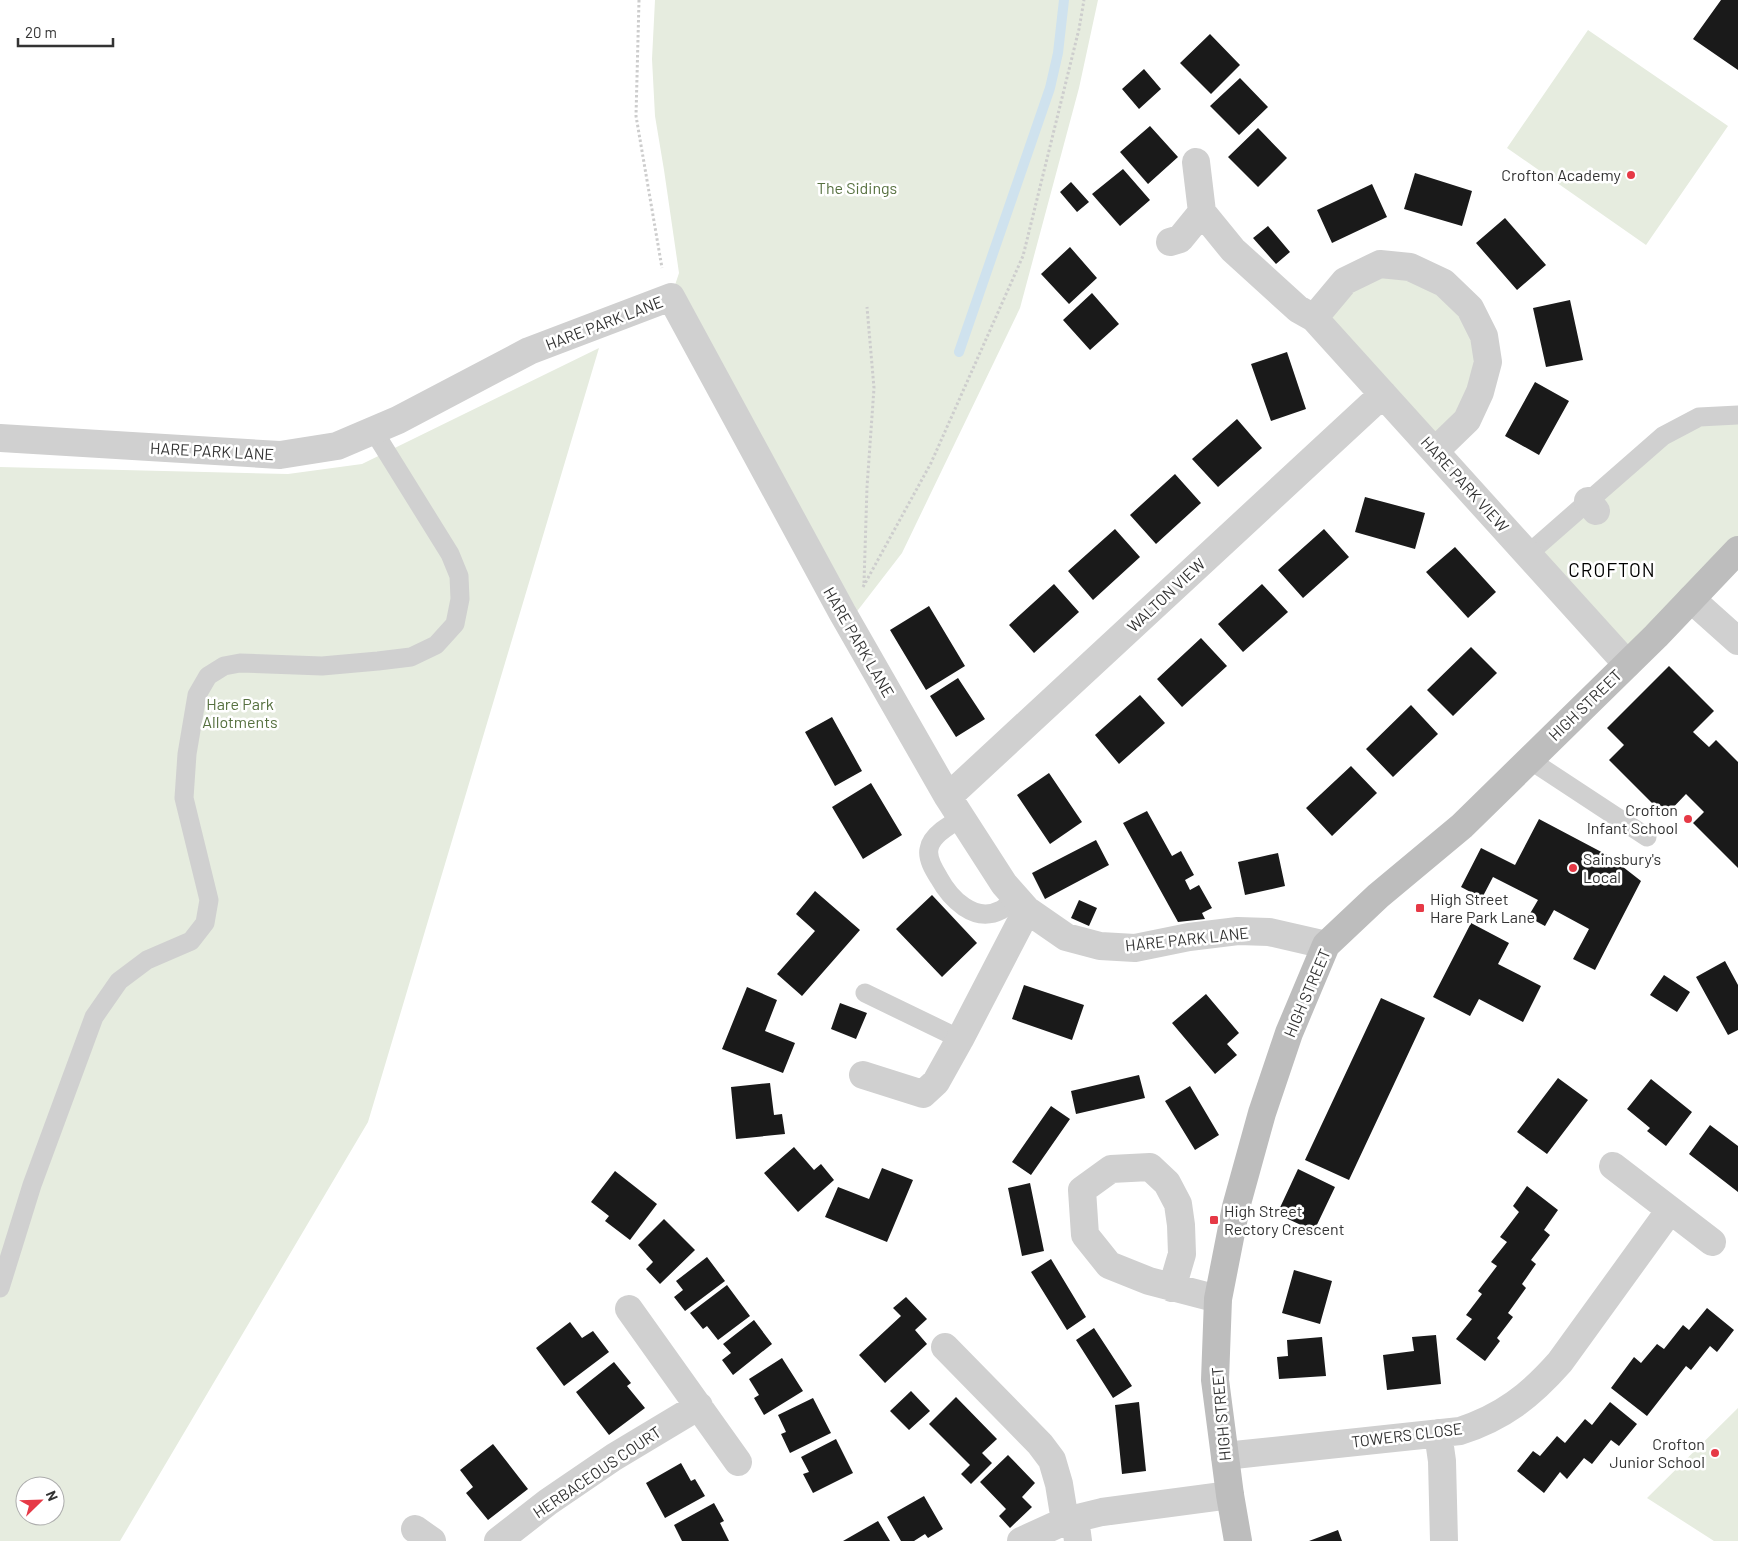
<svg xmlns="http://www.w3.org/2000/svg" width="1738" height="1541" viewBox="0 0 1738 1541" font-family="Barlow,sans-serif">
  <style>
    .green { fill: #e6ecdf; fill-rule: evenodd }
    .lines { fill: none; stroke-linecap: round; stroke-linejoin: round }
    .stream { stroke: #cfe2ee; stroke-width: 10 }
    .building { fill: #1a1a1a }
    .path { stroke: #cdcdcd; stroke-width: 3; stroke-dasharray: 2.5 2.5; stroke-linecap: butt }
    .lane { stroke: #d0d0d0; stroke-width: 19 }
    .street { stroke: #d0d0d0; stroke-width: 28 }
    .secondary { stroke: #bdbdbd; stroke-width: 28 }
    .poi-dot { fill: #e63946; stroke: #fff; stroke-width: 2 }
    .labels { text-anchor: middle; stroke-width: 5; stroke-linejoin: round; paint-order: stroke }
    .poi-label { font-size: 16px; fill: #333; stroke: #fff; text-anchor: end }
    .park-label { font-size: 16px; fill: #56703f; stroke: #fff }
    .street-label { font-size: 16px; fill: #333; stroke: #fff }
    .quarter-label { font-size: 19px; letter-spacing: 1px; fill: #000; stroke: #fff }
  </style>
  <rect width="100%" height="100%" fill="#fff"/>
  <path class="green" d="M655,0H1098L1079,88L1020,308L902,553L848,623L671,297L679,273L664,170L655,116L652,59Z
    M1588,30L1728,126L1646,245L1507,148Z
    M1380,264L1444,283L1488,362L1435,451L1314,318Z
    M599,348L368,1122L120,1541H0V467L288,474L362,464ZM25,1486H55V1516H25Z
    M1738,415V550L1627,664L1528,554L1663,436Z
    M1738,1408V1541H1714L1647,1498Z"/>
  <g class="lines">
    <path class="stream" d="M959,352L1050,88L1058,53L1064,0"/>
  </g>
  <path class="building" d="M1721,0H1738V70L1693,39Z
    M1210,34L1240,65L1211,94L1180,63Z
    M1144,69L1161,89L1139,109L1122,89Z
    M1240,78L1268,107L1239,135L1210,106Z
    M1150,126L1178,157L1148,184L1120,152Z
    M1258,128L1287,158L1258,187L1228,157Z
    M1123,169L1150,200L1120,226L1092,194Z
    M1415,173L1472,191L1462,226L1404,209Z
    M1071,182L1089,202L1077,212L1060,192Z
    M1372,184L1387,217L1332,243L1317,210Z
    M1505,218L1546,265L1517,290L1476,243Z
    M1268,226L1290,252L1276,264L1253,238Z
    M1070,247L1097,278L1069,304L1041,274Z
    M1092,293L1119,324L1090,350L1063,320Z
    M1570,300L1583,360L1546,367L1533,308Z
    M1287,352L1306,409L1271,421L1251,364Z
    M1535,382L1569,401L1539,455L1505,436Z
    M1237,419L1262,448L1218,487L1192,459Z
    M1175,474L1201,503L1156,544L1130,515Z
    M1365,497L1425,513L1415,549L1355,532Z
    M1115,529L1140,557L1093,600L1068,571Z
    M1324,529L1349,557L1303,598L1278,570Z
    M1455,547L1496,592L1468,618L1426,572Z
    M1054,584L1079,612L1034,653L1009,625Z
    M1262,584L1288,612L1243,652L1218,624Z
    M929,606L965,666L926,690L890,630Z
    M1201,638L1227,666L1182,707L1157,679Z
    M1471,647L1497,673L1453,716L1427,690Z
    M1669,666L1714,711L1693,732L1709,747L1716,740L1738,762V868L1693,823L1704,812L1686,794L1665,816L1609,760L1624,745L1607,728Z
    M958,678L985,719L956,737L930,696Z
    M1140,695L1165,723L1119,764L1095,735Z
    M1411,705L1438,734L1393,777L1366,749Z
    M832,717L862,771L835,786L805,732Z
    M1351,766L1377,793L1332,836L1306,808Z
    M1049,773L1082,822L1050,844L1017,795Z
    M871,783L902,835L863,859L832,807Z
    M1147,811L1172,856L1181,851L1194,875L1185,880L1190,890L1199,885L1212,908L1202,913L1205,919L1178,922L1123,823Z
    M1539,819L1609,856L1641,881L1595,970L1573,959L1589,929L1554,910L1545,926L1528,917L1538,900L1493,877L1482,898L1461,887L1481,848L1515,865Z
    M1096,840L1109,865L1045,899L1032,873Z
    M1278,853L1285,886L1245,895L1238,862Z
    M815,891L860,930L802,996L777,974L815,931L796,914Z
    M932,895L977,943L942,977L896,929Z
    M1079,900L1097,908L1089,926L1071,918Z
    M1471,923L1509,943L1498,964L1541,986L1523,1022L1479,999L1470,1016L1433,997Z
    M1725,961L1738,985V1030L1728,1035L1696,977Z
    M1664,975L1690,992L1677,1012L1650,995Z
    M1024,985L1084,1005L1072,1040L1012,1019Z
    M747,987L777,1000L765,1031L795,1043L783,1073L722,1049Z
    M1206,994L1239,1033L1227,1044L1237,1055L1215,1074L1172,1023Z
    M1381,998L1425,1018L1349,1180L1305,1160Z
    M840,1003L867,1013L856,1039L831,1029Z
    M1139,1075L1145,1098L1076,1114L1071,1091Z
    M1558,1078L1588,1100L1547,1154L1517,1132Z
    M1651,1079L1692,1112L1666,1146L1647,1131L1650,1128L1627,1109Z
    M770,1083L774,1115L782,1114L785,1134L736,1139L731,1087Z
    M1190,1086L1219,1135L1195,1150L1165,1101Z
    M1051,1106L1070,1119L1031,1175L1012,1162Z
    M1710,1125L1738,1146V1192L1689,1154Z
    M794,1147L814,1170L821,1164L834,1180L798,1212L764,1173Z
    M882,1168L913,1180L887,1242L825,1217L838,1187L869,1199Z
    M1298,1169L1335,1187L1314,1231L1277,1214Z
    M615,1171L657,1204L630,1240L605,1221L609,1216L591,1202Z
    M1030,1183L1044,1251L1022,1256L1008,1188Z
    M1527,1186L1558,1210L1544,1230L1550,1235L1531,1260L1536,1264L1522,1284L1526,1288L1508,1313L1513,1317L1497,1338L1500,1341L1485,1361L1456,1339L1472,1319L1466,1315L1482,1294L1478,1291L1497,1266L1491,1262L1507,1242L1500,1237L1519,1212L1513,1206Z
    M664,1219L695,1250L660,1284L646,1269L653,1262L638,1245Z
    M707,1257L725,1281L685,1311L674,1297L683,1290L676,1281Z
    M1051,1259L1086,1317L1067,1330L1031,1272Z
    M1294,1270L1332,1281L1320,1324L1282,1313Z
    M727,1285L750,1316L718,1340L707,1326L703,1329L690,1313Z
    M906,1297L927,1319L915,1330L927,1344L885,1383L859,1355L901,1316L893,1308Z
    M1707,1308L1734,1330L1717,1352L1710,1346L1691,1370L1686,1366L1647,1416L1611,1388L1634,1357L1641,1363L1657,1344L1664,1349L1683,1325L1689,1330Z
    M754,1320L772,1344L733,1375L722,1360L731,1353L723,1344Z
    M570,1322L582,1338L593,1331L609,1352L564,1386L536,1348Z
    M1094,1328L1132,1386L1113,1398L1076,1340Z
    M1436,1335L1441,1384L1387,1390L1383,1355L1414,1351L1412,1337Z
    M1322,1337L1326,1376L1279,1379L1277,1357L1288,1356L1287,1340Z
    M782,1358L803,1391L764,1415L754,1398L759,1395L749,1379Z
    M614,1362L631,1383L627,1386L645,1408L609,1435L576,1392Z
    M911,1391L930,1411L909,1430L890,1411Z
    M956,1397L997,1439L982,1453L992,1463L971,1484L961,1474L970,1465L929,1424Z
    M813,1398L831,1433L790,1453L781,1434L786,1432L778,1415Z
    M1139,1402L1146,1471L1122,1474L1115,1405Z
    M1610,1402L1637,1424L1619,1446L1611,1440L1592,1464L1584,1458L1567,1479L1560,1472L1544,1493L1517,1471L1533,1451L1540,1456L1557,1436L1565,1443L1585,1419L1592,1425Z
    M836,1439L853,1473L813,1493L803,1474L809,1472L801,1457Z
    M493,1444L528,1489L488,1520L466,1493L473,1487L460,1470Z
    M1008,1455L1035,1483L1022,1497L1032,1507L1010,1528L999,1516L1006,1509L980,1482Z
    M681,1463L691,1481L695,1479L705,1496L665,1518L646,1483Z
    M924,1496L943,1529L928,1538L925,1534L914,1541H901L887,1517Z
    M714,1503L724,1521L720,1523L729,1541H682L674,1525Z
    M878,1521L890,1541H843Z
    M1338,1530L1342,1541H1309Z"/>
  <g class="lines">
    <path class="path" d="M639,0L636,116L662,268
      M864,583L867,487L874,388L867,307
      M863,587L931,463L1023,256L1079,29L1084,0"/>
    <path class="lane" d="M1528,554L1663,436L1699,417L1738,415
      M1530,760L1647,837
      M962,818C951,824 931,835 929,849C927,859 934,870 939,878C950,898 974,924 1001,910C1006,907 1011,901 1016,898
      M865,993L960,1039
      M0,1288L32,1185L94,1017L119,981L147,960L191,941L205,923L209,900L184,798L187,754L197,695L208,676L224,666L240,663L322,666L378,661L411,657L436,645L455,624L460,599L459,576L450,554L373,430"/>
    <path class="street" d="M1196,162L1202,212L1233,250L1298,309L1314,318L1627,664
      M1170,242L1180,239L1202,212
      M1314,318L1345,281L1380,264L1410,267L1444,283L1470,308L1484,336L1488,362L1480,392L1467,420L1435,451
      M0,438L280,455L337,446L398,420L529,351L671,297L842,612L948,797L1004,884L1027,910L1066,937L1100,946L1135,948L1189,937L1238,931L1269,932L1326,945
      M1588,501L1596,511
      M1691,599L1738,641
      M948,797L1383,394
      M863,1075L923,1094L936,1082L960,1039L1027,910
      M1613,1166L1712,1242
      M1172,1288L1182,1254L1181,1225L1178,1204L1167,1183L1150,1167L1111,1169L1082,1190L1085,1235L1109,1265L1149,1281L1218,1299
      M629,1309L738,1462
      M945,1347L1040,1444L1052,1460L1059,1484L1065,1521
      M1438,1433L1442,1461L1444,1541
      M1225,1456L1460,1431C1503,1417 1530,1396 1560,1362L1670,1210
      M1075,1518L1078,1541
      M415,1529L432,1541
      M498,1541L548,1502L614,1457L699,1406
      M1021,1541L1065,1521L1102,1512L1230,1495"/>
    <path class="secondary" d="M1238,1541L1230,1495L1215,1380L1218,1299L1236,1207L1262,1113L1289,1033L1326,945L1378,896L1462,826L1656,636L1738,550"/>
  </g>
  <g class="poi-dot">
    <circle cx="1631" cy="175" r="5"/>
    <circle cx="1688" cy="819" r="5"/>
    <circle cx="1573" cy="868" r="5"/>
    <rect x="1415" y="903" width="10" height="10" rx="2.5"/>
    <rect x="1209" y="1215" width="10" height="10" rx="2.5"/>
    <circle cx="1715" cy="1453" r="5"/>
  </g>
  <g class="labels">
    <g class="poi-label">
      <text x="1621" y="181">Crofton Academy</text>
      <text x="1678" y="816">Crofton<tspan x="1678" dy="18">Infant School</tspan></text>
      <text x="1583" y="865" text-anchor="start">Sainsbury's<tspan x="1583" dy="18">Local</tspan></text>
      <text x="1430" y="905" text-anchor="start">High Street<tspan x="1430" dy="18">Hare Park Lane</tspan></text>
      <text x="1224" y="1217" text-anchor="start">High Street<tspan x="1224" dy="18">Rectory Crescent</tspan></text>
      <text x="1705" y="1450">Crofton<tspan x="1705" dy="18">Junior School</tspan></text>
    </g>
    <g class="park-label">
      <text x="857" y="194">The Sidings</text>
      <text x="240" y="710">Hare Park<tspan x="240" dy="18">Allotments</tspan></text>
    </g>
    <g class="street-label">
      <text transform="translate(604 323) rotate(-21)" y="6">HARE PARK LANE</text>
      <text transform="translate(212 451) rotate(3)" y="6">HARE PARK LANE</text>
      <text transform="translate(1465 484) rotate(48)" y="6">HARE PARK VIEW</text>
      <text transform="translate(1166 595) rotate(-43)" y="6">WALTON VIEW</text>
      <text transform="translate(859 642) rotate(60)" y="6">HARE PARK LANE</text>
      <text transform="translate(1585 705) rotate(-44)" y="6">HIGH STREET</text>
      <text transform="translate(1187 939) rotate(-6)" y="6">HARE PARK LANE</text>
      <text transform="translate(1307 993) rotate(-67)" y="6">HIGH STREET</text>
      <text transform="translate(1221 1414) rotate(-95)" y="6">HIGH STREET</text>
      <text transform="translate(1407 1435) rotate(-7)" y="6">TOWERS CLOSE</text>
      <text transform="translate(597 1472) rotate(-34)" y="6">HERBACEOUS COURT</text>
    </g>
    <g class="quarter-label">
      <text x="1612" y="577">CROFTON</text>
    </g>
  </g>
  <g transform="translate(40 1501) rotate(67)"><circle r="24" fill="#ffffff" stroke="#adadad"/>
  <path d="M0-4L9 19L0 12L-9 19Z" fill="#e63946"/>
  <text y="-8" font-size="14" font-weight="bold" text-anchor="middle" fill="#333333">N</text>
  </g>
  <path d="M18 38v8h95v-8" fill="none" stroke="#333333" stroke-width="2.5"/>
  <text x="25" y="38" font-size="15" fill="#333333" stroke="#ffffff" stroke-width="4" paint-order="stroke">20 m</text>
</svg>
